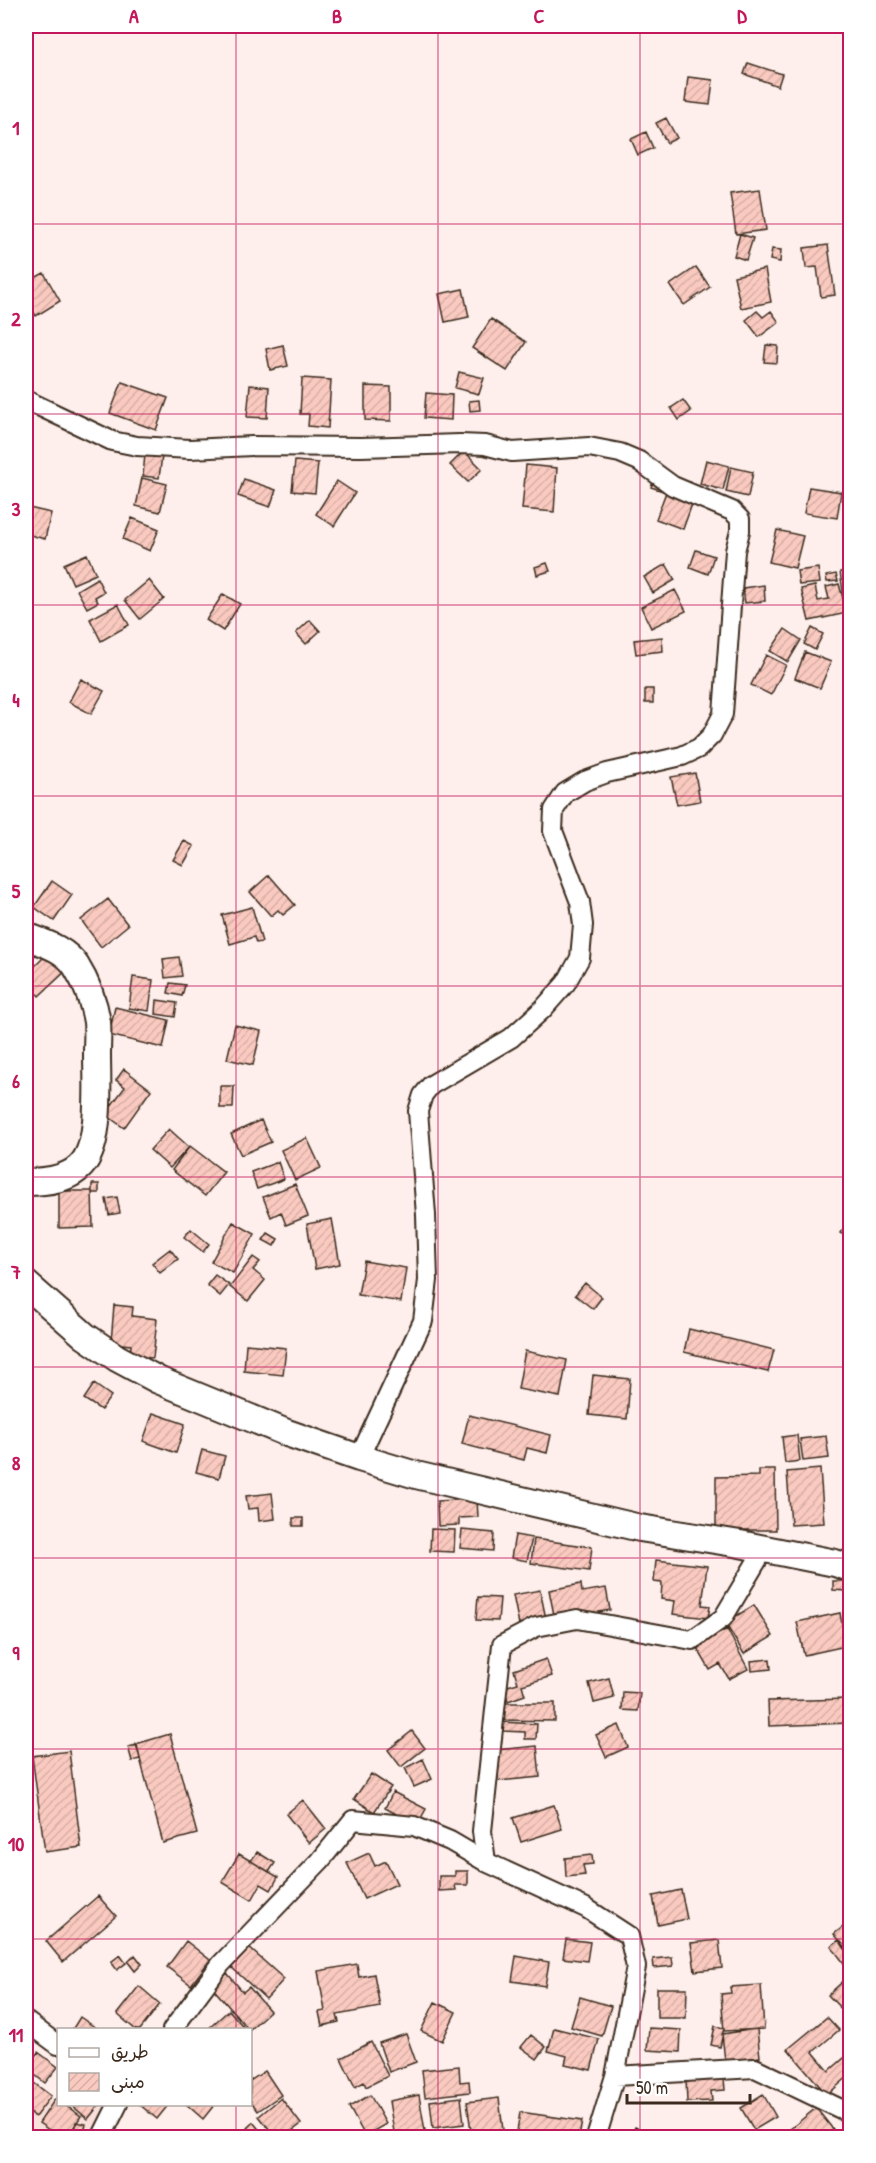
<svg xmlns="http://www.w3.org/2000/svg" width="876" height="2163" viewBox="0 0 876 2163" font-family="'Patrick Hand','Playpen Sans Arabic',sans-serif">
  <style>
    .built { fill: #f9e0db }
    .building { fill: url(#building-hatch); stroke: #3b2a1e; stroke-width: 1.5 }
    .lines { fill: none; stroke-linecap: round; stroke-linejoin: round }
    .street-casing { stroke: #3b2a1e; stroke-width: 22 }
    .secondary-casing { stroke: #3b2a1e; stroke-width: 30 }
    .street { stroke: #fff; stroke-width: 18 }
    .secondary { stroke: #fff; stroke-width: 26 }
    .grid { fill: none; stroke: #c2185b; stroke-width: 1.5; stroke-opacity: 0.55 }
    .neatline { fill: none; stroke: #c2185b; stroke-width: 2 }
    .grid-label { font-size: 20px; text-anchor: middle; font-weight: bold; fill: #c2185b }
  </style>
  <defs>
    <pattern id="building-hatch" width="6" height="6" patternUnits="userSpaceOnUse" patternTransform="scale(1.5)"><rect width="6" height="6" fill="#facac0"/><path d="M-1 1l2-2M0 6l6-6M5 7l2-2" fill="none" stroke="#d7aea5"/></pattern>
  </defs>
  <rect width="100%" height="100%" fill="#feefec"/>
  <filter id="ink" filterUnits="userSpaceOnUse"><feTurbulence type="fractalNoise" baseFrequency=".0167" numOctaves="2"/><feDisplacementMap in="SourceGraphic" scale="12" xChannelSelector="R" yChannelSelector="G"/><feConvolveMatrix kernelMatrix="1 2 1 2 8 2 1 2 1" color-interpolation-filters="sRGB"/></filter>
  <g filter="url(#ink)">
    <path class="built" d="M26,2087L52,2102L58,2090V2104L108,2105L90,2137H26Z"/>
    <path class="building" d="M748,63L782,74L778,86L744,74Z
      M688,77L713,80L710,105L685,102Z
      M666,118L677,138L667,143L656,123Z
      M646,132L653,148L638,155L631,139Z
      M760,189L766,230L736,234L730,193Z
      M740,234L753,238L746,260L734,256Z
      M828,245L835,295L821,297L817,267L806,268L804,248Z
      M772,249L781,250L780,262L770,260Z
      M696,267L710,287L684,305L670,285Z
      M765,269L771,302L741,308L734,276Z
      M44,273L60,301L36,316L26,298V294L32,290L27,282Z
      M463,289L469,317L445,322L439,294Z
      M757,311L763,317L771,311L779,322L759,337L746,320Z
      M491,319L526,342L507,371L472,348Z
      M283,345L288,366L270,370L266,349Z
      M766,345L778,346L777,363L764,362Z
      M459,372L484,378L479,394L455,388Z
      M302,378L331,380L328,428L308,426L309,414H300Z
      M122,382L168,398L156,430L110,413Z
      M250,385L269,387L267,418L247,417Z
      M365,386L391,387V421L365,420Z
      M426,393L452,395L451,420L424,418Z
      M479,400L480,410L470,411L469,401Z
      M683,400L691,411L679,420L671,408Z
      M464,451L482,469L468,482L450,465Z
      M145,454L162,456L159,478L143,476Z
      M706,460L729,466L723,490L700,484Z
      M295,461L318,463L315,493L292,491Z
      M526,465L557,468L554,512L522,509Z
      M731,467L753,472L748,497L726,492Z
      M142,478L167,484L160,512L136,506Z
      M655,478L696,493L683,529L656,519L666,492L651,487Z
      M244,479L276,490L270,507L238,496Z
      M337,481L355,493L334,526L316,514Z
      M809,487L841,492L837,518L804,513Z
      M29,508L51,513L45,539L26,534V512L28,513Z
      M132,518L159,529L150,551L123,539Z
      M777,530L803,536L795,568L769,562Z
      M696,550L714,556L708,574L690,567Z
      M87,554L96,574L73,584L64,564Z
      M547,563L550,571L537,575L535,567Z
      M666,564L675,580L653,593L644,577Z
      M818,568L820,583L799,585L797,571Z
      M850,571V596L844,597L840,572Z
      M836,574L838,581L827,582L826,576Z
      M97,578L104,592L95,597L98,602L87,608L77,590Z
      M149,580L164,599L140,619L125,600Z
      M839,584L847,613L809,621L801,589L815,586L818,601L829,599L826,587Z
      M764,585L765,601L745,603L743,588Z
      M675,590L686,611L651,628L641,607Z
      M223,594L240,604L223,631L206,620Z
      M118,604L129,625L101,641L90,619Z
      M310,620L320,631L306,644L296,633Z
      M812,628L823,634L815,650L804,644Z
      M785,629L801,640L788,662L770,651Z
      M662,637L663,651L636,654L634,640Z
      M805,652L831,662L820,688L795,678Z
      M766,655L786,665L771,695L751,685Z
      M81,679L104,691L91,714L69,702Z
      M645,689H653V703H645Z
      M695,773L700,801L677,805L671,777Z
      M184,841L194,846L183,865L173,860Z
      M269,875L295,905L283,915L278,910L271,916L250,892Z
      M52,881L72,895L54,921L34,907Z
      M108,899L128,925L101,947L81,920Z
      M252,907L262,942L256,943L254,937L230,944L222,915Z
      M26,942L38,950L26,970Z
      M49,952L67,970L39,996L26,982V975Z
      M179,957L182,976L165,978L163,959Z
      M133,977L153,980L149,1011L129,1008Z
      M170,983L185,985L182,996L168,993Z
      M157,1000L177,1003L175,1017L156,1014Z
      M115,1007L169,1020L163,1048L109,1035Z
      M235,1025L261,1031L253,1065L227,1059Z
      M124,1069L151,1090L124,1128L105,1114L125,1087L116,1080Z
      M220,1086H234L233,1108H220Z
      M261,1120L271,1142L241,1155L231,1134Z
      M169,1129L189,1147L170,1168L150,1150Z
      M307,1138L321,1168L295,1180L281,1150Z
      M190,1146L224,1172L205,1196L172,1170Z
      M278,1162L284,1179L257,1189L251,1172Z
      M92,1184H99V1193H92Z
      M295,1184L308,1216L286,1225L281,1212L271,1217L263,1197Z
      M59,1191H92L93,1227L59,1228Z
      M117,1197L120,1213L109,1215L106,1199Z
      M850,1216V1238L841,1233Z
      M332,1219L340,1264L315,1269L307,1224Z
      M233,1222L255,1234L233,1273L211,1262Z
      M191,1229L209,1244L203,1252L184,1237Z
      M268,1233L278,1239L274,1246L263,1240Z
      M170,1249L178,1259L160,1273L152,1263Z
      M253,1257L260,1262L253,1270L265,1280L248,1301L230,1287Z
      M364,1261L406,1268L401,1302L358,1295Z
      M215,1275L229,1285L220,1296L207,1285Z
      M585,1283L602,1297L593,1309L575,1295Z
      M114,1305L133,1307L132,1316L157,1319L153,1358L130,1356L131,1345L111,1343Z
      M689,1329L774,1350L768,1372L684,1352Z
      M246,1344L286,1348L283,1375L244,1371Z
      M525,1351L567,1360L560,1397L518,1389Z
      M593,1375L630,1379L627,1419L589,1415Z
      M94,1384L111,1396L101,1410L84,1399Z
      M153,1413L185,1424L176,1453L143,1441Z
      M469,1415L551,1435L547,1453L527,1448L524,1460L462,1444Z
      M797,1435L800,1461L785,1463L782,1437Z
      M826,1436L829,1458L803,1461L800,1439Z
      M202,1450L225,1456L219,1478L196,1472Z
      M820,1469L824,1523L791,1525L787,1472Z
      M759,1470H775L776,1530H716V1477L759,1476Z
      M272,1493L275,1519L259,1521L258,1508L248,1509L246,1496Z
      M477,1499L478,1517L459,1518V1525L438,1526L437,1501Z
      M293,1518H303V1526H293Z
      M431,1529L455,1530L454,1552L430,1551Z
      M462,1530L494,1533L493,1551L460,1548Z
      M515,1535L532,1538L527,1561L511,1558Z
      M534,1539L592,1547L589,1571L531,1563Z
      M656,1560L707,1566L702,1605L710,1606L708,1618L673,1614L675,1601L661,1599L662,1583L654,1582Z
      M833,1581H847L846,1591L833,1590Z
      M581,1584L582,1592L606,1588L610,1610L555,1620L549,1590Z
      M540,1590L546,1619L519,1625L513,1595Z
      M478,1597L500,1598L498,1621L476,1620Z
      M754,1605L773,1636L744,1654L725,1623Z
      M840,1613L846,1646L804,1655L797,1622Z
      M727,1629L748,1669L729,1679L720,1664L710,1670L696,1646Z
      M546,1659L552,1676L522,1685L525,1695L508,1701L504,1687L518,1683L514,1670Z
      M770,1659L771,1669L752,1671L751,1661Z
      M609,1678L614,1698L594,1703L589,1683Z
      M623,1692L640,1693L638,1711L622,1710Z
      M850,1699V1723L769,1726L768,1701Z
      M501,1703H555V1721L500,1720Z
      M502,1722L537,1724L536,1739H525V1732L502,1731Z
      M619,1725L628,1747L606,1757L596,1735Z
      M412,1731L425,1748L401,1767L388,1750Z
      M170,1734L197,1834L163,1843L136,1744Z
      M137,1745L140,1759L132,1761L128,1747Z
      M537,1746L540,1777L498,1781L495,1750Z
      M69,1751L81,1847L45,1852L32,1756Z
      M423,1759L432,1779L414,1787L405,1768Z
      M371,1774L391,1787L374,1812L354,1799Z
      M393,1792L426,1809L417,1825L385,1808Z
      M303,1800L326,1829L309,1843L286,1814Z
      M554,1805L562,1829L521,1842L513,1818Z
      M257,1852L275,1863L269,1872L251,1861Z
      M369,1853L375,1866L386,1861L397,1884L364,1899L347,1863Z
      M239,1854L278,1877L271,1890L261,1884L252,1900L222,1882Z
      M592,1855L593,1864L583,1865L585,1875L566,1877L565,1858Z
      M455,1871H468V1885H455L456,1890L439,1891V1876H455Z
      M681,1890L687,1919L658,1925L653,1896Z
      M98,1896L116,1916L63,1962L46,1941Z
      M844,1926L850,1934V1946L847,1949L834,1934Z
      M566,1939L590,1942L587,1961L563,1958Z
      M719,1940L722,1968L695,1971L691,1943Z
      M839,1940L850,1956V1963L846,1966L831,1946Z
      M186,1941L210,1960L191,1985L167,1967Z
      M247,1946L284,1979L266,1999L230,1966Z
      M120,1955L126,1963L117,1970L111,1962Z
      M135,1955L142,1964L135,1971L128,1962Z
      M516,1956L549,1962L545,1986L512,1981Z
      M672,1957L673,1966L654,1968L653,1959Z
      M357,1964L359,1977L374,1974L380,2007L337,2015L339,2022L322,2026L319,2012L325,2011L318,1971Z
      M227,1973L243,1992L249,1987L270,2011L249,2030L211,1986Z
      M850,1975V2008L845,2013L828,1995Z
      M761,1985L764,2029L724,2031L721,1994L731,1993L730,1987Z
      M139,1986L160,2004L140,2030H136L117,2014Z
      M657,1988H687L686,2018H657Z
      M580,1997L611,2006L602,2036L571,2027Z
      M435,2002L456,2012L442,2041L421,2031Z
      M229,2010L246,2030H208V2029Z
      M80,2017L99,2030H72Z
      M827,2017L839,2030L813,2052L829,2071L850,2053V2075L827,2095L788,2049Z
      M715,2026L724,2028L720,2047L711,2045Z
      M554,2028L599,2039L591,2070L565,2064L567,2056L548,2051Z
      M649,2028L681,2030L680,2052L647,2050Z
      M757,2029L760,2057L725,2061L722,2034Z
      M406,2034L416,2062L389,2072L379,2043Z
      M531,2035L546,2047L537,2059L521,2047Z
      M371,2042L388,2076L366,2087L364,2082L355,2087L341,2058Z
      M38,2052L58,2067L45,2083L26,2068Z
      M459,2066L460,2082L469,2081L470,2092L425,2097L422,2070Z
      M265,2071L281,2095L258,2111L250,2100V2081Z
      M26,2077L51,2096L35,2117L26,2110Z
      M724,2078L725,2090L711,2091L712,2101L687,2102L686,2080Z
      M763,2094L776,2117L754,2130L741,2108Z
      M370,2095L386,2124L365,2136L349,2107Z
      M419,2095L426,2137L395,2138L389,2101Z
      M461,2097L464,2124L433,2128L430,2101Z
      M281,2098L301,2124L283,2138H276L259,2116Z
      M499,2098L504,2138H472L467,2102Z
      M55,2099L58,2101V2104H63L81,2116L67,2138H61L39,2123Z
      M70,2104H100L88,2119Z
      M139,2104H169L157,2119Z
      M186,2104H215L203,2119Z
      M816,2108L840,2138H818L815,2133L809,2138H779Z
      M520,2112L582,2121L579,2138H516Z
      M76,2122L86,2124L83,2138H72Z
      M253,2122L261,2132L255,2137L247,2128Z
      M635,2127L658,2138H630Z"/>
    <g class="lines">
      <g class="street-casing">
        <path id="street" d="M26,400L112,441L137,446L190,449L252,446L361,447L460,444L485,445L512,452L589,447L620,453L639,461L673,486L732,511L740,519V531L735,551L723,714L712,735L699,748L682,756L607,773L585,781L565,793L554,810L553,831L580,902L583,925L580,958L566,983L543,1009L511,1038L431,1085L423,1095L418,1111L426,1215L428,1280L423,1321L359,1458
          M26,2021L58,2045
          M172,2030L221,1964L320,1861L353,1820L414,1826L450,1841L486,1862
          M615,2076L755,2068L843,2110L850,2117
          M101,2138L118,2104
          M596,2138L615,2076L636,1967L629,1936L586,1908L486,1862L482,1831L502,1645L536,1627L577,1619L692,1640L723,1618L764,1549"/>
      </g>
      <g class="secondary-casing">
        <path id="secondary" d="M26,936C44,943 65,949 76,966C86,982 94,1003 97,1022C98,1032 97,1043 97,1054C97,1082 101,1139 84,1162C71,1180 45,1182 26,1182
          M26,1284L85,1336L117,1358L158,1380L287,1433L359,1458L416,1475L640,1528L740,1544L835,1563L850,1568"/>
      </g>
      <use href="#street" class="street"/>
      <use href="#secondary" class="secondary"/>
    </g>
  </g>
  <path class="grid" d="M236,26V2030M438,26V2138M640,26V2138M26,224H850M26,414H850M26,605H850M26,796H850M26,986H850M26,1177H850M26,1367H850M26,1558H850M26,1749H850M26,1939H850M236,2104V2138"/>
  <rect width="876" height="2163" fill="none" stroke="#fff" stroke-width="66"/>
  <rect x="57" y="2028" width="195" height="78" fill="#ffffff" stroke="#b1aaa5" stroke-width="1.5"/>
  <rect x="69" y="2048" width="30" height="9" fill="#ffffff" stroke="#b1aaa5" stroke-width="1.5"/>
  <text x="111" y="2058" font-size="18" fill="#3b2a1e">طريق</text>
  <rect x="69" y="2073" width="30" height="18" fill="url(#building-hatch)" stroke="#b1aaa5" stroke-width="1.5"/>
  <text x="111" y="2088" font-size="18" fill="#3b2a1e">مبنى</text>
  <path d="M627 2094v9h123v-9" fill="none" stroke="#3b2a1e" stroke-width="3"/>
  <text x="636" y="2094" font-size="18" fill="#3b2a1e" stroke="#ffffff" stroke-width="4.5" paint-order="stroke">50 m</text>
  <rect x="33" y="33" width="810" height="2097" class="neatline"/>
  <g class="grid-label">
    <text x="134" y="23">A</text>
    <text x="337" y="23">B</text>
    <text x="539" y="23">C</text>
    <text x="742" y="23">D</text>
    <text x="16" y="135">1</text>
    <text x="16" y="326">2</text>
    <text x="16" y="516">3</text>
    <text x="16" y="707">4</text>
    <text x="16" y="898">5</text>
    <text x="16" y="1088">6</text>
    <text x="16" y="1279">7</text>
    <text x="16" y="1470">8</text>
    <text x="16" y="1660">9</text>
    <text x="16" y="1851">10</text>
    <text x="16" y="2042">11</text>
  </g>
</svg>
